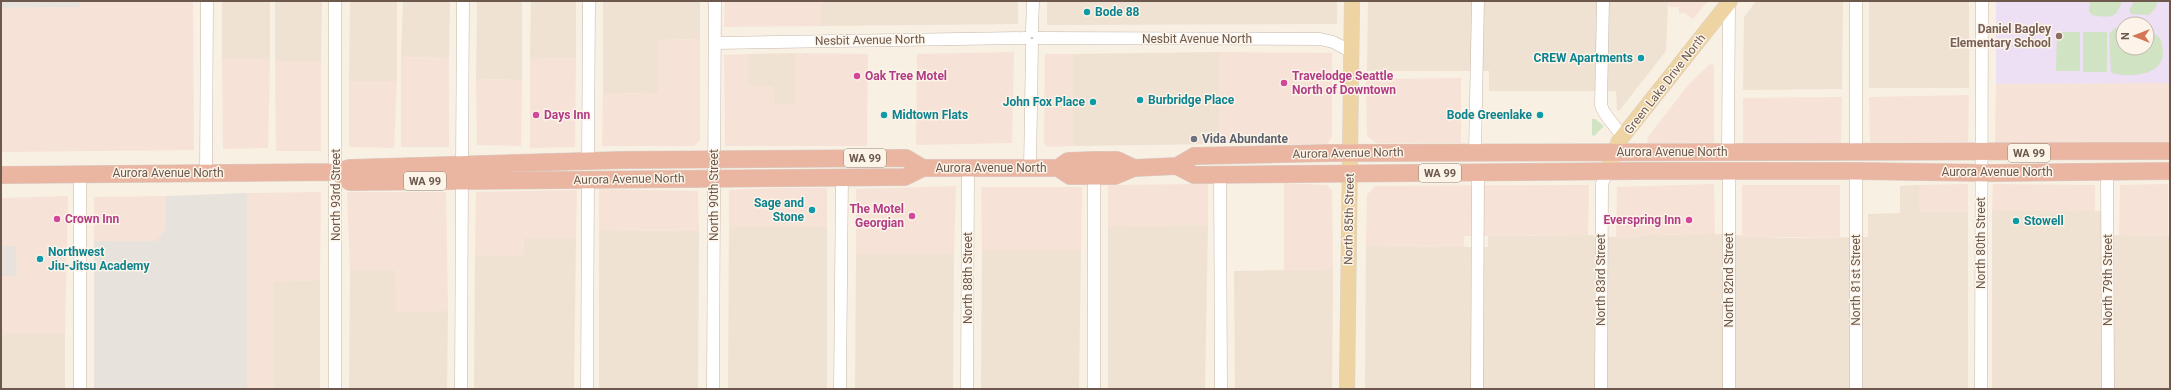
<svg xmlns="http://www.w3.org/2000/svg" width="2171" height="390" viewBox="0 0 2171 390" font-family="Roboto,sans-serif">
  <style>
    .residential { fill: #efe2d2 }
    .commercial { fill: #f7e2d7 }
    .industrial { fill: #e8e2dd }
    .education { fill: #eddff4; fill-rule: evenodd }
    .green { fill: #d0e3c3 }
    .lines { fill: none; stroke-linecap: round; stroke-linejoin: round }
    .minor-casing { stroke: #c7b8ab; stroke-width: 13 }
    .major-casing { stroke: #d6d0cd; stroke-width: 16 }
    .highway-casing { stroke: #d6d0cd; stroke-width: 18 }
    .minor { stroke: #fff; stroke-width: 12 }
    .major { stroke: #efd4a3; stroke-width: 15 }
    .highway { stroke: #ebb6a1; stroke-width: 17 }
    .culture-dot { fill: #0f9aa8; stroke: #fcf4e8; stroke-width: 1.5 }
    .education-dot { fill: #8d6e63; stroke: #fcf4e8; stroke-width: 1.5 }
    .hotel-dot { fill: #d1479c; stroke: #fcf4e8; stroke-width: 1.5 }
    .worship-dot { fill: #6b7280; stroke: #fcf4e8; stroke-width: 1.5 }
    .labels { text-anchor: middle; stroke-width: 3; stroke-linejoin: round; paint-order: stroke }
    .shield { fill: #fcf4e8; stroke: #97877b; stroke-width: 1 }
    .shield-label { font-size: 11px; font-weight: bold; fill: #6c584c }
    .culture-label { font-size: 12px; font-weight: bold; fill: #0d838f; stroke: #fcf4e8; text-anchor: start }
    .education-label { font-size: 12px; font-weight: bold; fill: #785e54; stroke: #fcf4e8; text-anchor: end }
    .street-label { font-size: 12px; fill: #6c584c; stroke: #fcf4e8 }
    .hotel-label { font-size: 12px; font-weight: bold; fill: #b23c85; stroke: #fcf4e8; text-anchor: start }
    .worship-label { font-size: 12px; font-weight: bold; fill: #5b616d; stroke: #fcf4e8; text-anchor: start }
  </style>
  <rect width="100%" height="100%" fill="#f8f0e2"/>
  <path class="residential" d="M222,1H270V59H222Z
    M275,1H322L321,61H275Z
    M350,1H397V81H349Z
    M403,1H450L449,58L401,57Z
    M477,1H522V80L476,79Z
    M531,1H576V58L530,59Z
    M603,1H700V39L658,40V93L603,94Z
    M821,1H1018V24L821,26Z
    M1047,1H1337V24L1047,25Z
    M1368,1H1668L1666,51L1619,111L1617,110L1616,91H1489V71H1367Z
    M1756,1H1843L1842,89L1743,90L1744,17Z
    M1869,1H1969V88H1869Z
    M1219,52V144L1073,146V54Z
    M795,53V105L774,104L773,86H748V54Z
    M1919,185V212H1968V389H1365L1366,246L1488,247V236L1588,235L1631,238L1645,235L1715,234L1783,238L1868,237V214L1900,213V186Z
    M1992,210L2101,211L2113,235L2170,236V389H1992Z
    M1208,225L1205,389H1108V226Z
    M729,227H827V389H728Z
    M599,230L699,231L698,389H599Z
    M524,238H576L574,389H474L475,255L523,256Z
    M982,250H1081L1079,389H981Z
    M856,254H954L953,389H855Z
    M1333,269L1332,389H1235L1234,271Z
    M350,270H395L397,312L448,311L447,389H349Z
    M1,276L2,333H65V389H1Z
    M320,280V389H274V281Z"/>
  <path class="commercial" d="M80,1H193L194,150L1,152V8L80,7Z
    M725,1H821V26L724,27Z
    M1668,1H1708L1693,19L1685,13L1679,14V7H1669Z
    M700,39V140L694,146H602L603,94L658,93V40Z
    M1014,52L1012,143L916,145L917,54Z
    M1219,52L1332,53V137L1327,144H1219Z
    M795,53L868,54L867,146H725L724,55L748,54V86H773L774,104L795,105Z
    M1045,54H1073V146L1047,147L1044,142Z
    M401,57L449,58V147H401Z
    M576,58L575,147L530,148V59Z
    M222,59H270L268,148L223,149Z
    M275,61H321V151H276Z
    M1710,64L1714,65V143H1648L1647,138L1689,84Z
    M1461,78V143H1376L1367,136L1366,79Z
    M476,79L522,80L521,146L477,145Z
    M349,81H397L394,148L349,147Z
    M2170,83V143H1995L1996,84Z
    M1969,95L1968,142H1870L1869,97Z
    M1842,97L1841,143H1743V98Z
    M1284,183L1327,185L1332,190L1333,269L1284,270Z
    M1208,184V225L1108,226V185Z
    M1714,184L1715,234L1645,235L1631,238H1616L1617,187Z
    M1968,184V212H1919V185Z
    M1993,184L2095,185V211L1992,210Z
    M2168,184V236L2119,235L2120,185Z
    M1589,185L1588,235L1464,236V247L1366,246L1367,195L1375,186Z
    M1742,185H1840V237H1742Z
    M956,186L954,254H856V189Z
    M981,187H1082L1081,250H982Z
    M780,188H827V227H729V190Z
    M599,189L698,191L699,231L599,230Z
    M577,190L576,238H524L523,256L475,255L476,192Z
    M321,192L320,280L274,282V389H247V193Z
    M347,192H446L448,311L396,312L395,270H350Z
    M68,196L65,333H1V276H17V272L16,246H1V198Z
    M166,196V228L156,241H94V197Z"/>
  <path class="industrial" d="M1,1H80V7L1,8Z
    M247,193V389H94V241H156L166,228V196Z
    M1,246H16L17,276H1Z"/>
  <path class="education" d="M1996,1H2170V83L1996,84ZM2123,24H2147V48H2123Z"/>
  <path class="green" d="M2090,1H2122C2116,19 2111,18 2092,15L2089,11Z
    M2134,1H2157L2156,7L2149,15L2131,14L2129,10Z
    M2123,27V48H2147V28L2160,38C2170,65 2153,75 2129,75C2122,75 2117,75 2111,72L2109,34L2115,28Z
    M2057,32H2080V71H2056Z
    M2083,32H2107V72H2083Z
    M1592,119H1595L1604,126L1594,136L1592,135Z"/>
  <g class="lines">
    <g class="minor-casing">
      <path id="minor" d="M1603,1L1601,105C1604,117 1617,126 1622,137
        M1032,31L1033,1
        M1039,38L1320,39L1333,42L1352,52
        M715,43L1025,38
        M1856,151V1
        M1475,152L1478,1
        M1728,152L1729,1
        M588,161L589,1
        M462,166L463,1
        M1030,168L1032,45
        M2107,172L2108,389
        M206,173L207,1
        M80,174V389
        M1220,174L1221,389
        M335,389V1
        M461,389L462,180
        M587,389L588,179
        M713,389L715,1
        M840,389L842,177
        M967,389L968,167
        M1094,389V177
        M1477,389L1478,172
        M1601,389L1602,184L1607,171
        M1729,389V171
        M1856,389V171
        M1981,389L1982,1"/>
    </g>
    <g class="major-casing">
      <path id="major" d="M1607,171L1619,141L1730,1
        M1347,389L1352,1"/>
    </g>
    <g class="highway-casing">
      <path id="highway" d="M1177,166L1194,156L1331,153L2170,151
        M1058,168L1068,161L1095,160H1117L1134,168
        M336,172L350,182L905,177L923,168H1058L1070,176H1115L1134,168L1177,166L1194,175L1636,171H1856L1991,173L2170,171
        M1,175L336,172L350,168L623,160L906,158L923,168"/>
    </g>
    <use href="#minor" class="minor"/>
    <use href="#major" class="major"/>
    <use href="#highway" class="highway"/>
  </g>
  <g class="culture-dot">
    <circle cx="1087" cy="12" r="4"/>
    <circle cx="1641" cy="58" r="4"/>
    <circle cx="1140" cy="100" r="4"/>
    <circle cx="1093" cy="102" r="4"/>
    <circle cx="884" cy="115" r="4"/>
    <circle cx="1540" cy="115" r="4"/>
    <circle cx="812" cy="210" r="4"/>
    <circle cx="2016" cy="221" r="4"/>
    <circle cx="40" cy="259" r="4"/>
  </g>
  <circle class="education-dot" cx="2059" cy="36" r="4"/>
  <g class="hotel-dot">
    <circle cx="857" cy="76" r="4"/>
    <circle cx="1284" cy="83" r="4"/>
    <circle cx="536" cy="115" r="4"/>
    <circle cx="912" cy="216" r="4"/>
    <circle cx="57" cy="219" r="4"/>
    <circle cx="1689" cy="220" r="4"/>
  </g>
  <circle class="worship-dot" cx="1194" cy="139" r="4"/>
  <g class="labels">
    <g class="shield">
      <rect x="2008" y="144" width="42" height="18" rx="3"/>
      <rect x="844" y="149" width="42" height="18" rx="3"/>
      <rect x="1419" y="164" width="42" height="18" rx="3"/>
      <rect x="404" y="172" width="42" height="18" rx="3"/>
    </g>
    <g class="shield-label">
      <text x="2029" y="157">WA 99</text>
      <text x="865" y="162">WA 99</text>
      <text x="1440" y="177">WA 99</text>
      <text x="425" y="185">WA 99</text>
    </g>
    <g class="culture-label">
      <text x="1095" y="16">Bode 88</text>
      <text x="1633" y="62" text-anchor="end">CREW Apartments</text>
      <text x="1148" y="104">Burbridge Place</text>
      <text x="1085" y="106" text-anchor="end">John Fox Place</text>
      <text x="892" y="119">Midtown Flats</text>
      <text x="1532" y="119" text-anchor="end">Bode Greenlake</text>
      <text x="804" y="207" text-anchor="end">Sage and<tspan x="804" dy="14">Stone</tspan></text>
      <text x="2024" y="225">Stowell</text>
      <text x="48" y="256">Northwest<tspan x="48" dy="14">Jiu-Jitsu Academy</tspan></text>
    </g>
    <g class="education-label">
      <text x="2051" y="33">Daniel Bagley<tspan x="2051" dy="14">Elementary School</tspan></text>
    </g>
    <g class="street-label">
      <text x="1197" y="43">Nesbit Avenue North</text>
      <text transform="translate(870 40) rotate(-1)" y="4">Nesbit Avenue North</text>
      <text transform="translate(1665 84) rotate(-52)" y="4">Green Lake Drive North</text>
      <text x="1672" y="156">Aurora Avenue North</text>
      <text transform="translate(1348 153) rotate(-1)" y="4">Aurora Avenue North</text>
      <text x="991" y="172">Aurora Avenue North</text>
      <text x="1997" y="176">Aurora Avenue North</text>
      <text x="168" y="177">Aurora Avenue North</text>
      <text transform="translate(629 179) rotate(-1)" y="4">Aurora Avenue North</text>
      <text transform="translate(336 195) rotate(-90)" y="4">North 93rd Street</text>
      <text transform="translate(714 195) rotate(-90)" y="4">North 90th Street</text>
      <text transform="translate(1349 219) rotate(-89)" y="4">North 85th Street</text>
      <text transform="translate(1981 243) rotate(-90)" y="4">North 80th Street</text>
      <text transform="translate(968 278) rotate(-90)" y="4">North 88th Street</text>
      <text transform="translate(1601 280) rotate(-90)" y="4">North 83rd Street</text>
      <text transform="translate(1729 280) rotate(-90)" y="4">North 82nd Street</text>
      <text transform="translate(1856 280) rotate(-90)" y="4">North 81st Street</text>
      <text transform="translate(2108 280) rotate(-90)" y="4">North 79th Street</text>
    </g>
    <g class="hotel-label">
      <text x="865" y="80">Oak Tree Motel</text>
      <text x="1292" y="80">Travelodge Seattle<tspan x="1292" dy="14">North of Downtown</tspan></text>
      <text x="544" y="119">Days Inn</text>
      <text x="904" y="213" text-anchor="end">The Motel<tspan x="904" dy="14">Georgian</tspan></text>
      <text x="65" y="223">Crown Inn</text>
      <text x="1681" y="224" text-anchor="end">Everspring Inn</text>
    </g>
    <g class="worship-label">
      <text x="1202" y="143">Vida Abundante</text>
    </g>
  </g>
  <rect width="2171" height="390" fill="none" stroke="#6c584c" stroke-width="4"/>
  <g transform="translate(2135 36) rotate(270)"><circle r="19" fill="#fcf4e8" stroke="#c2b6aa"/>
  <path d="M0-3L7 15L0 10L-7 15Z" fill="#d37557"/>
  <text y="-6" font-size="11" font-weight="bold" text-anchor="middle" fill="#6c584c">N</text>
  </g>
</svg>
